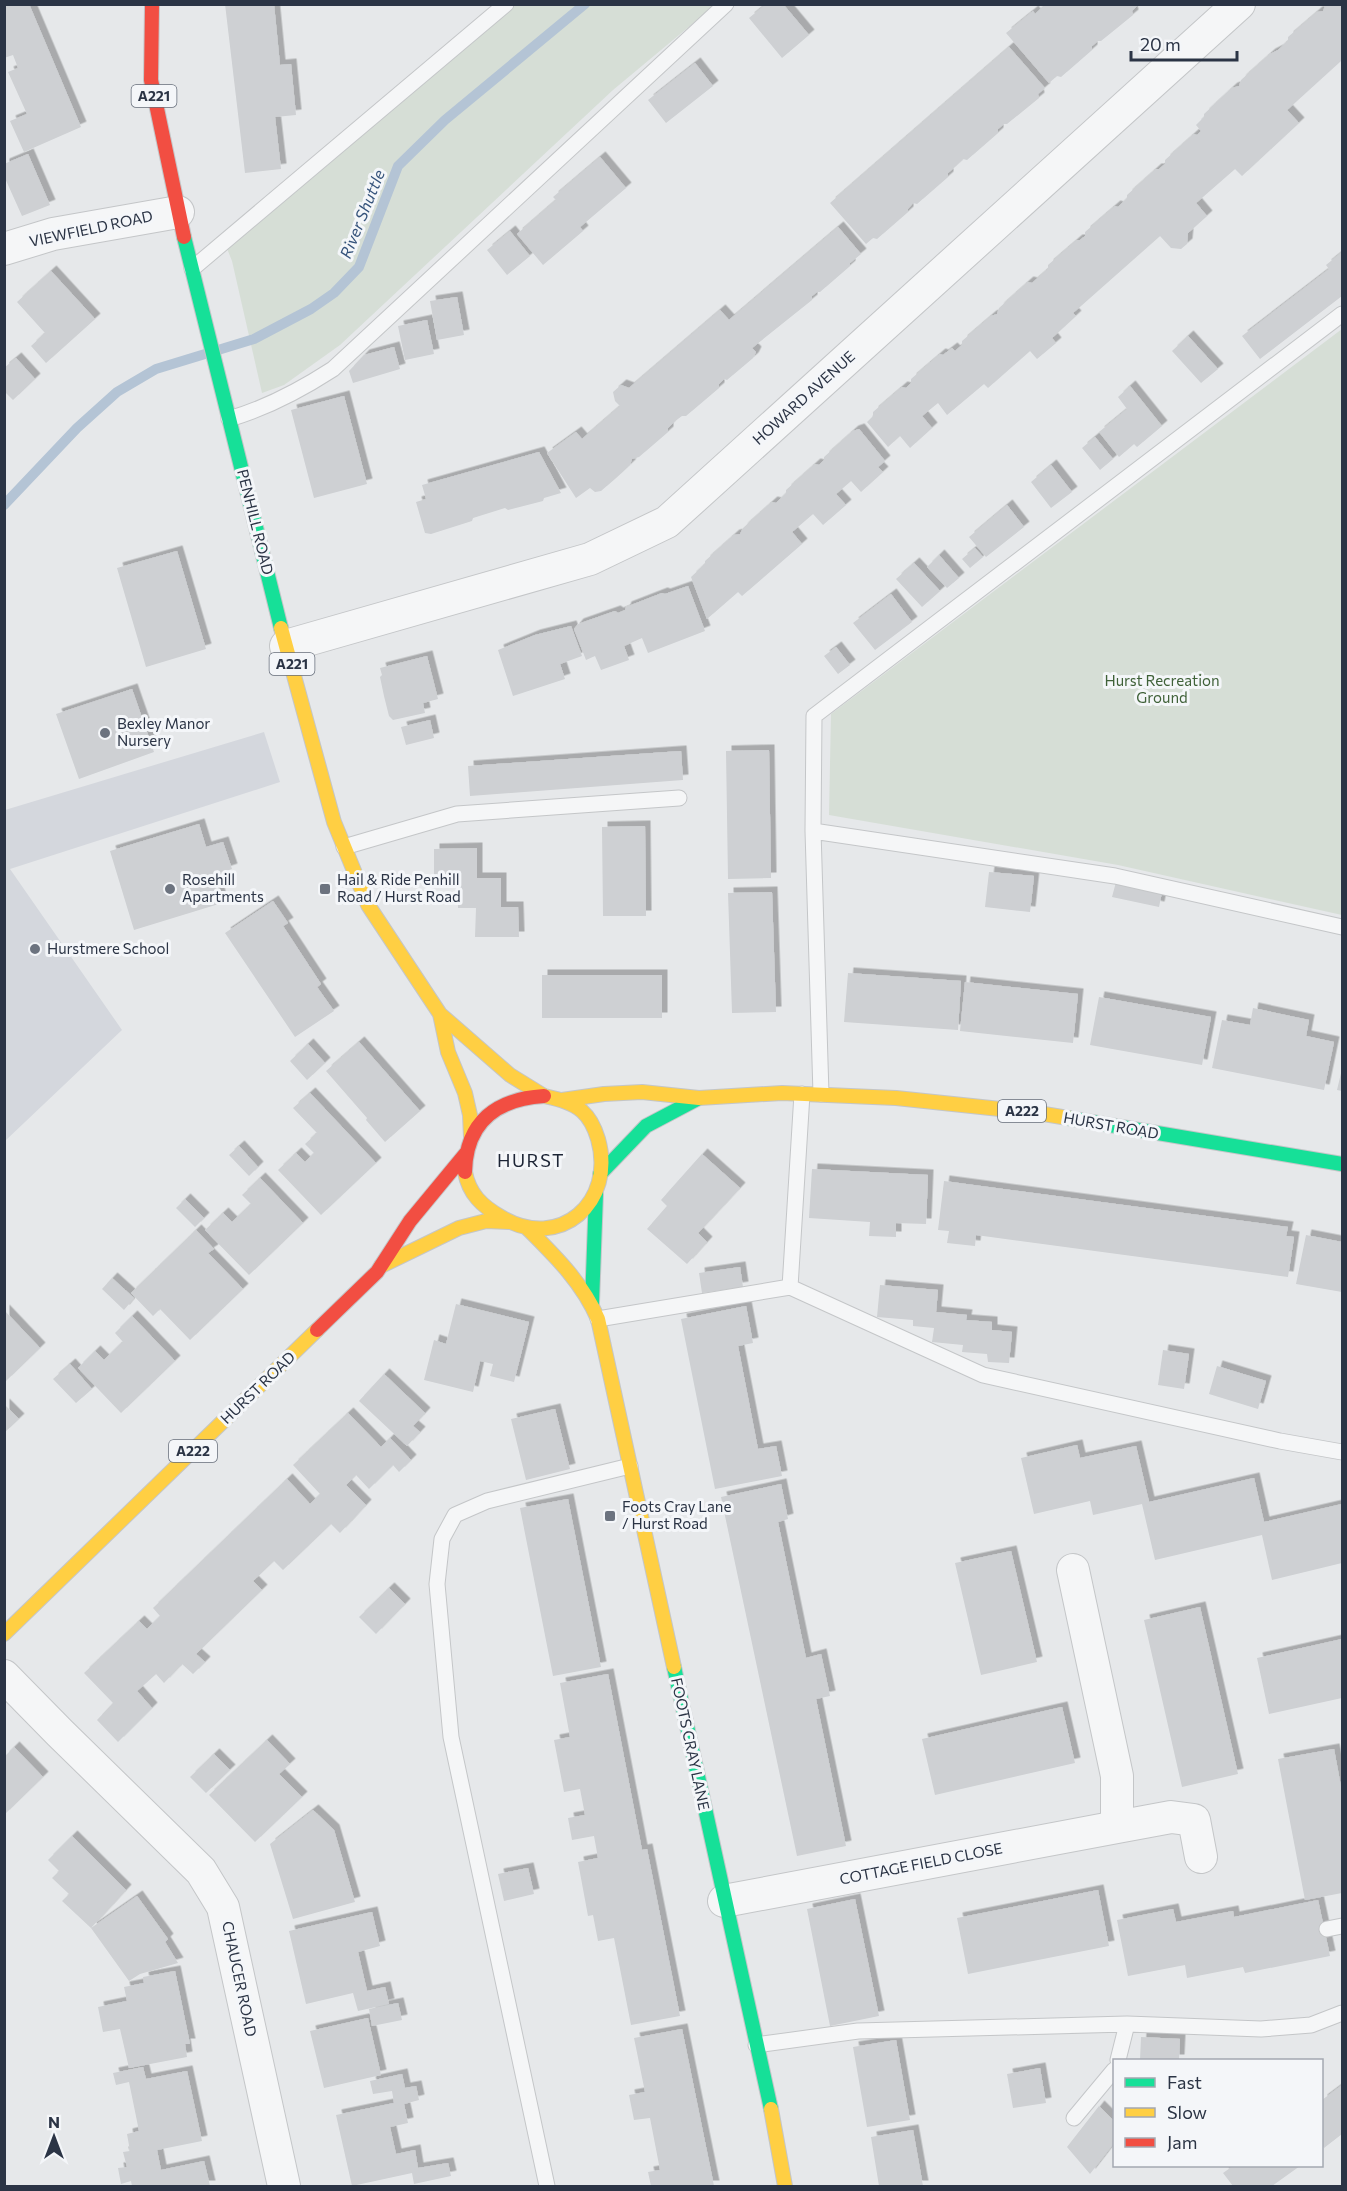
<svg xmlns="http://www.w3.org/2000/svg" width="1347" height="2191" viewBox="0 0 1347 2191" font-family="Commissioner,sans-serif">
  <style>
    .built { fill: #d4d7dd }
    .green { fill: #d6ded6 }
    .lines { fill: none; stroke-linecap: round; stroke-linejoin: round }
    .stream { stroke: #b4c4d5; stroke-width: 10 }
    .building { fill: #ced0d3; filter: url(#shadow) }
    .lane-casing { stroke: #c4c6c8; stroke-width: 17 }
    .street-casing { stroke: #c4c6c8; stroke-width: 34 }
    .fast-casing { stroke: #c4c6c8; stroke-width: 16 }
    .slow-casing { stroke: #c4c6c8; stroke-width: 16 }
    .jam-casing { stroke: #c4c6c8; stroke-width: 16 }
    .lane { stroke: #f5f6f7; stroke-width: 15 }
    .street { stroke: #f5f6f7; stroke-width: 32 }
    .fast { stroke: #16e098; stroke-width: 14 }
    .slow { stroke: #ffcf43; stroke-width: 14 }
    .jam { stroke: #f24e42; stroke-width: 14 }
    .poi-dot { fill: #6c737f; stroke: #f4f6f9; stroke-width: 2 }
    .labels { text-anchor: middle; stroke-width: 6; stroke-linejoin: round; paint-order: stroke }
    .shield { fill: #f4f6f9; stroke: #676e7b; stroke-width: 1.5 }
    .shield-label { font-size: 14px; font-weight: bold; fill: #2b3445 }
    .street-label { font-size: 15px; fill: #2b3445; stroke: #f4f6f9 }
    .park-label { font-size: 15px; fill: #3f6138; stroke: #f4f6f9 }
    .poi-label { font-size: 15px; fill: #2b3445; stroke: #f4f6f9; text-anchor: start }
    .water-label { font-size: 16px; font-style: italic; fill: #34527a; stroke: #f4f6f9 }
    .quarter-label { font-size: 18px; letter-spacing: 1.5px; fill: #1d2536; stroke: #f4f6f9 }
  </style>
  <defs>
    <filter id="shadow"><feDropShadow dx="5.5" dy="-5.5" stdDeviation="0" flood-color="#0004"/></filter>
  </defs>
  <rect width="100%" height="100%" fill="#e6e8ea"/>
  <path class="built" d="M264,732L280,782L10,869L122,1030L5,1141V810Z"/>
  <path class="green" d="M507,5H715L613,90L340,345L284,385L262,393L232,261L226,246Z
    M1342,329V915L1118,865L829,815L831,714Z"/>
  <g class="lines">
    <path class="stream" d="M4,505L77,428L117,392L156,369L254,339L311,309L334,293L359,267L398,166L445,120L585,4"/>
  </g>
  <path class="building" d="M4,4H29L81,127L24,152L10,121L27,114L8,72L18,68L13,55L4,58Z
    M225,4H274L280,65L291,64L296,115L275,117L281,169L245,173Z
    M766,4H783L809,35L782,58L749,18Z
    M1046,4H1139L1132,11L1133,15L1101,41H1098L1092,46V50L1061,77L1057,76L1049,83L1006,33L1033,11L1035,14Z
    M1326,4H1342V60L1287,110L1299,123L1242,176L1235,169L1196,203L1207,216L1188,233L1187,244L1181,249L1171,248L1160,236L1073,313L1076,316L1052,338L1056,343L1037,359L1030,351L988,388L984,384L947,415L938,403L922,416L932,428L910,448L900,436L888,447L867,422L873,416V412L902,387L906,388L911,383V379L940,354L943,355L952,348L955,351L962,345V341L991,316L997,314L999,308L1028,282L1032,283L1048,269V265L1077,240H1080L1085,236V232L1115,206L1118,207L1127,198V195L1156,169H1159L1165,164V160L1194,134L1197,135L1201,131L1196,125L1204,117V114L1232,88L1239,86L1241,80L1270,54L1278,50L1288,41V37L1302,25L1317,12L1323,11Z
    M1009,47L1045,88L1038,94L1039,98L1007,124H1004L998,129V133L967,160L963,159L956,166L948,173V177L917,204L913,203L908,209V212L877,239L873,238L866,244L830,203Z
    M695,63L713,86L666,123L648,100Z
    M28,154L50,205L22,216L4,176V164Z
    M600,157L626,188L580,227L583,231L543,265L517,234L556,200L553,197Z
    M838,227L861,254L850,263V266L820,292H817L812,296V300L752,348L756,352L753,358L727,380L724,379L719,384V388L686,416H682L675,421L668,428V432L639,457L632,459L630,465L616,478L601,491L595,492L590,488L576,498L547,453L576,432L582,439L620,406L615,401L613,392L621,385L629,388L720,310L729,320Z
    M510,231L530,256L507,275L487,250Z
    M1342,252V296L1260,359L1242,336L1329,269L1326,265Z
    M51,271L95,319L46,363L31,346L45,333L17,302Z
    M457,297L464,335L437,340L430,301Z
    M427,320L434,354L405,360L398,326Z
    M1188,336L1218,369L1201,383L1172,351Z
    M394,347L400,369L353,383L349,371L364,355Z
    M16,358L35,379L13,400L4,391V368Z
    M1130,386L1162,426L1137,447L1134,444L1119,457L1099,432L1127,409L1118,397Z
    M344,396L367,484L314,498L291,410Z
    M859,429L885,461L878,467L883,472L861,492L851,481L836,494L846,505L823,525L813,514L792,532L802,544L742,596L738,592L707,619L691,577L705,564V561L734,535L740,534L743,528L772,502L776,503L786,493V490L815,464L819,465L824,460V457L853,431Z
    M1095,437L1113,459L1100,470L1082,448Z
    M539,452L561,493L544,498L543,501L508,510L505,508L473,518L472,521L431,534L425,533L416,502L426,499L422,485Z
    M1051,465L1072,492L1051,508L1031,482Z
    M1007,505L1024,527L986,557L969,537Z
    M975,548L983,557L970,568L962,559Z
    M177,551L206,649L146,667L117,568Z
    M939,555L959,578L947,588L927,567Z
    M914,563L940,591L922,607L896,579Z
    M688,586L705,631L648,653L642,638L624,646L629,660L601,670L595,656L586,660L574,629L578,624L615,611L618,613L625,610L626,607L662,593L665,594Z
    M891,594L912,622L875,650L853,623Z
    M571,626L582,656L560,664L565,679L513,696L498,650L535,635Z
    M836,647L850,665L838,674L824,656Z
    M427,656L438,699L423,703L425,713L393,720L389,716L384,696L380,677L382,675L380,668Z
    M132,689L154,752L79,779L56,714Z
    M430,720L434,738L406,745L401,727Z
    M769,750L771,878L728,879L726,751Z
    M681,751L683,780L470,796L468,766Z
    M199,824L206,847L223,842L232,869L214,875L222,903L134,930L110,851Z
    M645,826L646,916H603L602,827Z
    M477,848V878H501V907H518L519,937H475L476,908H458V878H434V849Z
    M989,872L1034,876L1030,912L985,907Z
    M1116,882L1162,892L1159,907L1112,897Z
    M772,892L776,1012L732,1013L728,893Z
    M273,901L288,923L283,926L321,984L317,987L334,1011L295,1037L225,933Z
    M848,973L961,981L958,1030L844,1022Z
    M542,975H662V1018H542Z
    M965,982L1078,994L1073,1043L960,1031Z
    M1099,997L1211,1017L1202,1065L1090,1045Z
    M1253,1008L1309,1020L1306,1036L1334,1042L1324,1090L1212,1068L1222,1020L1250,1025Z
    M359,1042L420,1111L385,1142L366,1120L367,1118L326,1071Z
    M308,1044L325,1063L307,1080L290,1061Z
    M1342,1069V1091L1337,1090Z
    M310,1093L376,1163L321,1215L278,1170L296,1153L305,1162L314,1153L305,1144L317,1133L293,1108Z
    M239,1146L258,1167L249,1176L229,1155Z
    M702,1154L740,1188L698,1233L707,1242L687,1264L647,1229L667,1206L661,1200Z
    M812,1169L928,1175L926,1224L896,1223V1237L869,1236L870,1222L809,1218Z
    M260,1178L303,1223L249,1275L205,1230L223,1213L232,1222L251,1204L242,1195Z
    M944,1181L1288,1227L1286,1236L1294,1237L1288,1277L976,1235L975,1246L947,1243L949,1231L938,1230Z
    M185,1199L204,1218L195,1227L176,1208Z
    M196,1230L214,1249L208,1253L243,1289L190,1340L160,1309L153,1316L131,1293Z
    M1306,1235L1342,1242V1292L1296,1284Z
    M740,1267L743,1287L702,1293L699,1273Z
    M112,1278L134,1298L124,1310L102,1289Z
    M880,1285L938,1290L936,1312L967,1315L966,1320L992,1322V1330L1012,1332L1009,1363L988,1362L987,1354L962,1352L963,1345L932,1342L934,1328L913,1326V1320L877,1317Z
    M456,1304L529,1322L514,1382L490,1376L493,1364L480,1361L473,1392L424,1380L434,1340L446,1344Z
    M746,1306L753,1343L738,1346L758,1449L776,1446L782,1476L715,1489L681,1319Z
    M4,1310L40,1348L6,1381L4,1379Z
    M132,1316L175,1361L121,1413L78,1368L95,1351L104,1360L113,1351L123,1342L115,1333Z
    M1163,1350L1189,1354L1184,1389L1158,1385Z
    M70,1364L92,1389L76,1403L53,1379Z
    M1217,1366L1266,1381L1258,1409L1209,1394Z
    M384,1374L425,1413L413,1426L420,1432L407,1446L359,1401Z
    M4,1404L19,1419L4,1433Z
    M555,1409L570,1469L526,1480L511,1419Z
    M348,1413L381,1447L390,1438L411,1460L399,1472L393,1465L369,1489L356,1475L346,1485L366,1505L340,1533L331,1524L283,1570L274,1561L253,1581L262,1590L196,1654L205,1662L193,1674L182,1664L164,1683L156,1674L146,1683L137,1691L152,1708L118,1742L97,1720L113,1703L84,1673L139,1621L147,1629L160,1616L153,1608L287,1479L310,1504L320,1494L293,1465Z
    M1077,1445L1080,1458L1136,1446L1149,1502L1254,1478L1264,1522L1342,1504V1563L1272,1580L1262,1535L1155,1560L1142,1504L1093,1515L1090,1501L1034,1514L1021,1458Z
    M781,1484L788,1519L778,1522L806,1658L821,1654L830,1696L816,1699L846,1846L797,1856L721,1497Z
    M568,1499L601,1667L553,1676L520,1508Z
    M1011,1551L1037,1662L981,1675L955,1563Z
    M389,1588L405,1604L376,1634L359,1617Z
    M1200,1607L1238,1774L1182,1787L1144,1620Z
    M1342,1639V1698L1269,1714L1257,1658Z
    M608,1674L642,1850L647,1849L680,2016L631,2025L614,1938L598,1941L593,1915L588,1916L578,1862L598,1858L594,1836L572,1840L568,1818L585,1815L580,1789L564,1792L554,1740L570,1737L560,1683Z
    M1062,1707L1075,1763L935,1795L922,1739Z
    M267,1740L290,1764L279,1774L302,1797L255,1842L209,1795Z
    M14,1747L43,1777L4,1815V1757Z
    M1334,1749L1342,1792V1893L1305,1900L1278,1759Z
    M214,1754L230,1770L206,1793L190,1777Z
    M313,1810L334,1830L355,1902L293,1919L270,1844Z
    M72,1836L126,1890L91,1928L137,1896L168,1939L165,1942L178,1963L140,1974L129,1981L91,1928L62,1901L69,1894L52,1878L59,1871L48,1860Z
    M528,1868L534,1894L504,1901L498,1874Z
    M1098,1890L1109,1946L968,1974L957,1918Z
    M855,1899L879,2016L830,2026L807,1909Z
    M1318,1900L1330,1956L1245,1973L1243,1967L1187,1978L1185,1965L1128,1976L1117,1920L1173,1909L1176,1922L1233,1911L1234,1917Z
    M372,1912L380,1946L358,1952L367,1991L385,1987L389,2004L358,2011L353,1993L306,2004L289,1931Z
    M175,1971L190,2044H185L187,2057L129,2068L120,2029L103,2032L98,2007L127,2001L124,1987L144,1983L143,1977Z
    M398,2003L402,2020L372,2026L369,2009Z
    M368,2018L381,2075L324,2088L310,2031Z
    M682,2029L714,2186H651L648,2172L660,2170L650,2118L634,2120L629,2095L645,2092L634,2038Z
    M1141,2037L1180,2039L1179,2060H1140Z
    M896,2040L910,2120L867,2127L853,2047Z
    M143,2067L146,2079L187,2071L202,2141L157,2150L161,2170L204,2161L210,2186H132L131,2181L121,2184L118,2168L127,2167L123,2152L130,2151L127,2134L139,2131L129,2082L116,2085L113,2073Z
    M1040,2068L1046,2103L1013,2108L1007,2074Z
    M402,2074L405,2088L416,2086L419,2100L404,2104L408,2123L390,2127L396,2154L415,2150L418,2168L448,2163L451,2176L414,2184L412,2173L352,2186L336,2115L394,2103L392,2091L373,2094L370,2081Z
    M1342,2085V2134L1324,2148L1322,2144V2100Z
    M1099,2106L1114,2121V2143L1090,2174L1067,2147Z
    M913,2130L923,2186H879L871,2137Z
    M1233,2166H1300L1272,2186H1233L1223,2173Z"/>
  <g class="lines">
    <g class="lane-casing">
      <path id="lane" d="M192,269L506,4
        M229,419C267,408 299,391 333,369L726,4
        M813,831L1115,876L1342,927
        M344,847L457,814L679,798
        M821,1094L813,831L814,716L1342,314
        M790,1287L802,1094
        M598,1319L790,1287L983,1375L1280,1441L1342,1452
        M1327,1929L1342,1926
        M756,2045L858,2031L1127,2024L1261,2029L1311,2025L1342,2013
        M1118,2060L1127,2024
        M1074,2118L1114,2070
        M547,2186L451,1737L437,1584L442,1539L455,1515L487,1501L630,1466"/>
    </g>
    <g class="street-casing">
      <path id="street" d="M4,249L53,234L178,212
        M286,646L590,559L667,522L1239,4
        M4,1676L60,1733L201,1871L223,1907L284,2186
        M1117,1827L1171,1817L1194,1820L1201,1857
        M724,1901L1117,1827V1776L1073,1570"/>
    </g>
    <g class="fast-casing">
      <path id="fast" d="M184,237L281,628
        M1068,1118L1342,1164
        M600,1174L646,1126L699,1098
        M592,1303L596,1194
        M674,1667L771,2109"/>
    </g>
    <g class="slow-casing">
      <path id="slow" d="M281,628L334,822L368,905L440,1014L510,1075L544,1096
        M440,1014L448,1052L465,1093L470,1115L471,1137
        M562,1100L604,1094L642,1092L699,1098L782,1093L896,1098L1038,1113L1068,1118
        M465,1172C469,1194 482,1206 501,1217C560,1252 616,1202 598,1139C595,1129 590,1118 582,1111C572,1102 557,1099 544,1096
        M527,1228C555,1256 582,1282 598,1319L674,1667
        M381,1266L459,1228L486,1221L509,1222
        M4,1634L317,1330
        M771,2109L785,2186"/>
    </g>
    <g class="jam-casing">
      <path id="jam" d="M152,4L151,80L184,237
        M465,1172C466,1121 497,1099 544,1096
        M317,1330L377,1272L410,1221L467,1152"/>
    </g>
    <use href="#lane" class="lane"/>
    <use href="#street" class="street"/>
    <use href="#fast" class="fast"/>
    <use href="#slow" class="slow"/>
    <use href="#jam" class="jam"/>
  </g>
  <g class="poi-dot">
    <circle cx="105" cy="733" r="6"/>
    <circle cx="170" cy="889" r="6"/>
    <rect x="319" y="883" width="12" height="12" rx="3"/>
    <circle cx="35" cy="949" r="6"/>
    <rect x="604" y="1510" width="12" height="12" rx="3"/>
  </g>
  <g class="labels">
    <g class="shield">
      <rect x="131.5" y="85" width="45" height="22" rx="4.5"/>
      <rect x="269.5" y="653" width="45" height="22" rx="4.5"/>
      <rect x="998" y="1100" width="48" height="22" rx="4.5"/>
      <rect x="169" y="1440" width="48" height="22" rx="4.5"/>
    </g>
    <g class="shield-label">
      <text x="154" y="101">A221</text>
      <text x="292" y="669">A221</text>
      <text x="1022" y="1116">A222</text>
      <text x="193" y="1456">A222</text>
    </g>
    <g class="street-label">
      <text transform="translate(91 229) rotate(-12)" y="5">VIEWFIELD ROAD</text>
      <text transform="translate(804 398) rotate(-42)" y="5">HOWARD AVENUE</text>
      <text transform="translate(255 522) rotate(76)" y="5">PENHILL ROAD</text>
      <text transform="translate(1111 1126) rotate(10)" y="5">HURST ROAD</text>
      <text transform="translate(258 1388) rotate(-44)" y="5">HURST ROAD</text>
      <text transform="translate(690 1744) rotate(78)" y="5">FOOTS CRAY LANE</text>
      <text transform="translate(921 1864) rotate(-11)" y="5">COTTAGE FIELD CLOSE</text>
      <text transform="translate(239 1979) rotate(78)" y="5">CHAUCER ROAD</text>
    </g>
    <g class="park-label">
      <text x="1162" y="686">Hurst Recreation<tspan x="1162" dy="17">Ground</tspan></text>
    </g>
    <g class="poi-label">
      <text x="117" y="729">Bexley Manor<tspan x="117" dy="17">Nursery</tspan></text>
      <text x="182" y="885">Rosehill<tspan x="182" dy="17">Apartments</tspan></text>
      <text x="337" y="885">Hail &amp; Ride Penhill<tspan x="337" dy="17">Road / Hurst Road</tspan></text>
      <text x="47" y="954">Hurstmere School</text>
      <text x="622" y="1512">Foots Cray Lane<tspan x="622" dy="17">/ Hurst Road</tspan></text>
    </g>
    <g class="water-label">
      <text transform="translate(362 214) rotate(-68)" y="6">River Shuttle</text>
    </g>
    <g class="quarter-label">
      <text x="531" y="1167">HURST</text>
    </g>
  </g>
  <rect width="1347" height="2191" fill="none" stroke="#2b3445" stroke-width="12"/>
  <rect x="1113" y="2059" width="210" height="108" fill="#f4f6f9" stroke="#a4a8b1" stroke-width="1.5"/>
  <rect x="1125" y="2078" width="30" height="9" fill="#16e098" stroke="#a4a8b1" stroke-width="1.5"/>
  <text x="1167" y="2089" font-size="18" fill="#2b3445">Fast</text>
  <rect x="1125" y="2108" width="30" height="9" fill="#ffcf43" stroke="#a4a8b1" stroke-width="1.5"/>
  <text x="1167" y="2119" font-size="18" fill="#2b3445">Slow</text>
  <rect x="1125" y="2138" width="30" height="9" fill="#f24e42" stroke="#a4a8b1" stroke-width="1.5"/>
  <text x="1167" y="2149" font-size="18" fill="#2b3445">Jam</text>
  <g transform="translate(54 2137)" stroke="#f4f6f9" stroke-width="4.5" paint-order="stroke">
  <path d="M0-4.5L10 22L0 15L-10 22Z" fill="#2b3445"/>
  <text y="-9" font-size="16" font-weight="bold" text-anchor="middle" fill="#2b3445">N</text>
  </g>
  <path d="M1131 51v9h106v-9" fill="none" stroke="#2b3445" stroke-width="3"/>
  <text x="1140" y="51" font-size="18" fill="#2b3445" stroke="#f4f6f9" stroke-width="4.5" paint-order="stroke">20 m</text>
</svg>
